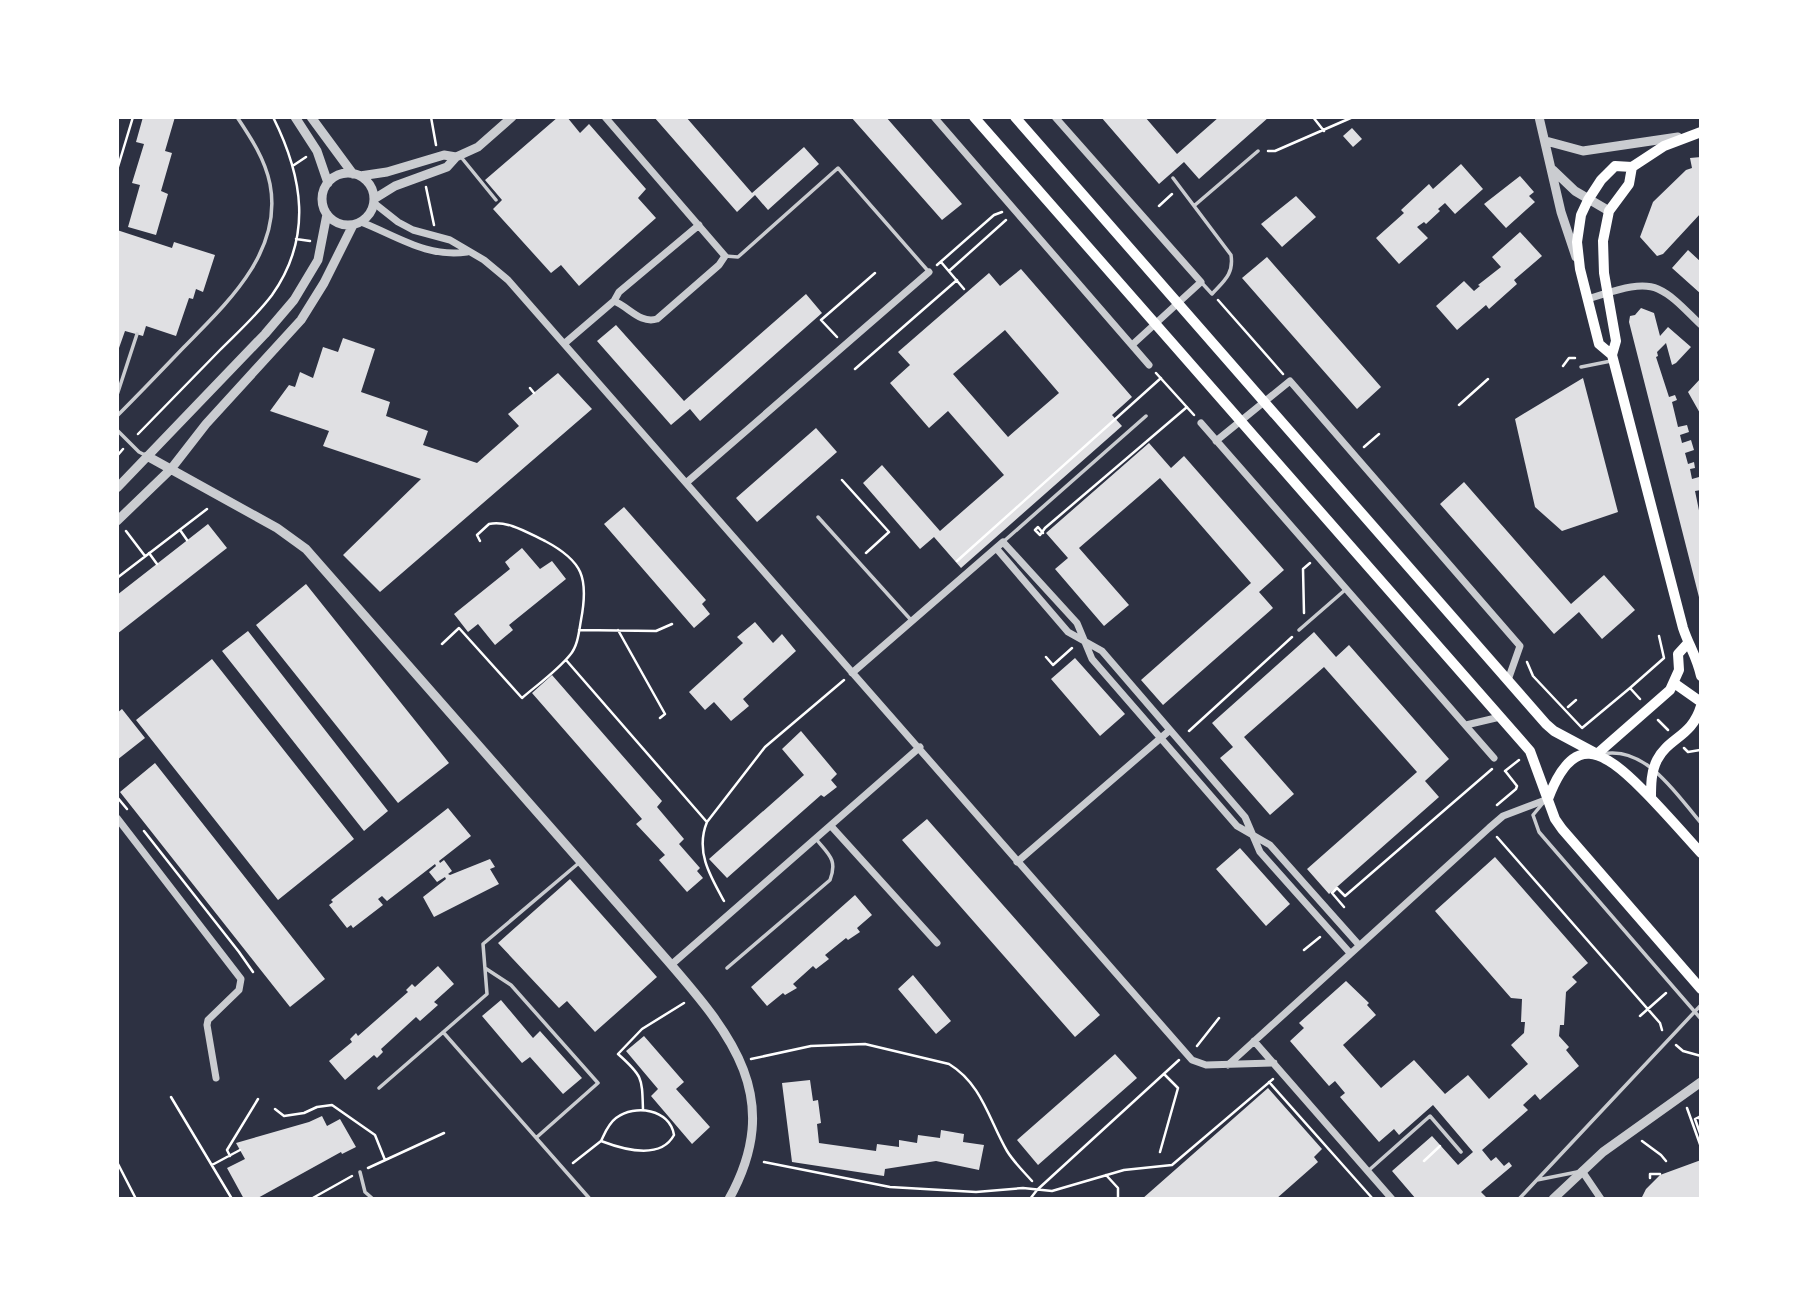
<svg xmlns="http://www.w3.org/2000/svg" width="1818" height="1316" viewBox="0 0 1818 1316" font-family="Inter,sans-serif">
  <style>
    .building { fill: #e0e0e3; fill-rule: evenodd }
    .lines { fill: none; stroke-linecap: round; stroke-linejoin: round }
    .path { stroke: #fff; stroke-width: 2.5 }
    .service { stroke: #caccd0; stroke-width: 3.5 }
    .minor { stroke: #caccd0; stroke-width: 7 }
    .tertiary { stroke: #caccd0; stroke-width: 9 }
    .secondary { stroke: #fff; stroke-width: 10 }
  </style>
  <rect width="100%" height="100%" fill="#2d3142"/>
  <path class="building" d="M143,117H175L165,151L172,153L161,191L168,194L156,235L128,227L140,185L132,183L144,144L136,142Z
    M558,117H567L580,133L589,124L646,189L638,198L656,218L579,286L561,265L551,273L493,209L502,200L485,180Z
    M654,117H686L752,193L804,147L819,164L768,210L755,195L737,212Z
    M851,117H886L962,204L942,220Z
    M1101,117H1145L1177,154L1219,117H1269L1199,179L1184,162L1159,184Z
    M1352,128L1362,139L1353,147L1343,136Z
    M1701,157V213L1663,254L1657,256L1640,237L1653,202L1686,170L1692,168L1690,158Z
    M1461,164L1483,189L1455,214L1445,203L1438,209L1440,211L1426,224L1424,222L1417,227L1428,238L1399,264L1376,238L1404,213L1401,210L1429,184L1433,189Z
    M1520,176L1534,192L1529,196L1535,202L1506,228L1484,204Z
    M1296,196L1316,217L1282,247L1261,224Z
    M117,230L172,248L174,242L215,255L203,292L196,289L193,299L189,298L176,336L146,326L143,336L125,331L119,348H117Z
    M1520,232L1542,256L1514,280L1517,284L1489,309L1486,305L1457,330L1436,306L1464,281L1474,291L1480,286L1478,285L1501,267L1492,257Z
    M1688,250L1701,262V294L1672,268Z
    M1267,257L1381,387L1357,409L1242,278Z
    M1021,269L1132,397L1112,415L1122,426L961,568L934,537L920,549L863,483L882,465L940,531L1004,475L948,411L929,428L890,383L910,365L898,352L989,273L1000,286ZM1005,330L1059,393L1008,437L953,374Z
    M806,294L822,313L700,421L690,409L671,425L597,341L616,325L684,401Z
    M1641,308L1654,313L1660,336L1668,327L1691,347L1676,363L1672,365L1666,343L1657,352L1658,356L1656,357L1669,397L1675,395L1677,400L1672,402L1678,427L1687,425L1689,432L1680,435L1682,443L1691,440L1694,450L1685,453L1688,464L1694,462L1695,468L1690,469L1692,479L1699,477L1701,481V490L1695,491L1701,520V605L1629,322L1630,316L1635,315Z
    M343,338L375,349L361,392L390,402L386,416L428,431L423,445L477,463L519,426L508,414L558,373L592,409L380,592L343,555L421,479L323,446L329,431L270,411L289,385L295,387L300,372L313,378L323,347L338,352Z
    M1583,378L1618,512L1562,531L1535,507L1515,419Z
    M1701,378V415L1688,392Z
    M816,428L837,452L757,522L736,498Z
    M1149,443L1171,468L1184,456L1284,570L1259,592L1273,608L1163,705L1141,680L1251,583L1160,478L1079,548L1129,605L1104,626L1055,569L1068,558L1046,533Z
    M1464,482L1571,604L1604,575L1635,610L1602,639L1579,612L1554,634L1440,504Z
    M624,507L706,600L702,604L710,614L694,628L604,524Z
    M208,524L227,548L117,634V595Z
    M522,548L540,569L552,561L566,579L509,625L513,630L495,645L478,624L468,632L454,614L510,569L505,562Z
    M306,584L449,763L398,803L256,625Z
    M755,622L773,643L782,634L796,651L743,699L749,706L731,721L714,702L705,710L689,692L743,643L737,637Z
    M248,631L388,811L364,831L222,651Z
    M1314,632L1336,657L1349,645L1449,759L1425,781L1439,797L1329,894L1307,869L1417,772L1324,667L1244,737L1294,794L1270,815L1220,758L1233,747L1212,723Z
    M1075,658L1125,714L1100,736L1051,679Z
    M212,659L354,839L278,900L136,720Z
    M552,675L662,801L657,807L684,839L679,844L700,868L697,871L703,878L687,892L659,860L665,855L636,824L642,819L532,693Z
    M122,709L145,738L117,760V713Z
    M801,731L837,774L831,780L837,787L824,797L821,795L727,878L709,859L804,775L782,749Z
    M155,763L325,979L290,1007L120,792Z
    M448,808L471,836L439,861L440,863L444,860L452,871L448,874L450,875L490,859L495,867L490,869L499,884L434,917L423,897L446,879L445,877L437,882L429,872L436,866L435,864L387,901L382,896L378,899L383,905L353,928L351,925L347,928L329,905L333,902L331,900Z
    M927,819L1100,1015L1075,1037L902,840Z
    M1240,848L1290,904L1266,926L1216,869Z
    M1495,857L1588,963L1572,977L1577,982L1566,992L1564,1025H1560L1559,1036L1569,1047L1566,1050L1579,1066L1540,1100L1535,1094L1523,1105L1528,1110L1482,1150L1491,1161L1496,1157L1504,1166L1509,1162L1512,1166L1481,1192L1486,1197L1484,1199H1416L1392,1171L1432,1136L1458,1165L1473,1152L1433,1105L1399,1135L1394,1129L1379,1142L1340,1097L1345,1093L1335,1081L1329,1086L1290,1041L1304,1028L1299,1023L1346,981L1369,1003L1367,1005L1376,1015L1343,1045L1381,1088L1414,1060L1445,1094L1468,1075L1489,1099L1528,1064L1511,1045L1524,1033L1525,1022H1521L1522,999L1511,998L1435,911Z
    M570,879L657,977L595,1032L567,1001L559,1008L498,943Z
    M855,895L872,915L857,928L860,932L848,940L846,938L825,955L829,959L816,969L813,966L793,984L797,988L785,995L783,993L767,1006L751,987Z
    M438,966L454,984L434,1002L438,1005L420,1021L416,1017L381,1049L383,1052L377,1058L374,1055L345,1080L329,1061L352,1042L350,1039L356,1033L358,1036L408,992L406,990L412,984L415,987Z
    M913,975L951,1021L936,1034L898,989Z
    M501,1000L533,1038L540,1031L582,1078L563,1094L530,1057L522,1063L482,1016Z
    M644,1036L684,1082L676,1089L710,1127L692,1144L651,1096L658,1089L626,1051Z
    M1115,1054L1137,1078L1038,1165L1017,1140Z
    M810,1080L813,1101L818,1100L821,1123L817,1124L819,1143L876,1151L877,1144L899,1147V1140L917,1143L918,1135L940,1138L941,1130L964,1134L963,1142L984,1145L979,1170L936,1161L885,1169L884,1176L792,1162L782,1083Z
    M1268,1088L1322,1149L1314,1157L1318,1162L1276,1199H1142Z
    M322,1116L327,1126L340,1119L356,1147L342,1154L341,1152L256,1199H244L227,1168L245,1159L236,1143L309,1122Z
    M1701,1160V1199H1641L1646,1189L1660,1175Z"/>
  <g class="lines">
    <path class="path" d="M431,117L436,145
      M1313,117L1324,131
      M1268,151H1275L1353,117
      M294,165L306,157
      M117,170L133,117
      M426,187L434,225
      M1159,206L1172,194
      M296,239L310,241
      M941,262L964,289
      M937,265L994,215L1002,212
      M949,271L1006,220
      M1218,300L1283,374
      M837,337L821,320L875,273
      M1563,366L1569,358H1575
      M855,369L957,280
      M1156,373L1194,415
      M530,388L534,393
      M1459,405L1488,379
      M138,434C165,406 193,378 220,350C238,332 257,315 272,295C313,237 303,177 273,117
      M1364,447L1379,434
      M117,456L123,449
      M842,480L889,532L866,553
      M180,530L187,540
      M126,531L145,556
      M1043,533L1038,527L1035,530L1040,535L1045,528L1187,407
      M149,553L157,564
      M957,561L1161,378
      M117,578L207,509
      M117,594L118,595
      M1304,613L1303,569L1310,563
      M579,630L656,631L672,624
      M618,630L665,714L660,718
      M442,644L459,628L522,698C537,685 557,671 570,655C578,646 579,631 581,620C589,578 583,561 545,541C528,533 508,520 489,524L477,535L480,541
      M1046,657L1053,665L1072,648
      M566,660L706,821
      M1527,662L1533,676L1582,728L1630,688L1640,699
      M1630,688L1664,658L1659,636
      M1568,707L1576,700
      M1658,720L1668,730
      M1189,731L1292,637
      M1684,748L1688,752L1700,750
      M1505,771L1519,760
      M117,797L127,809
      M1497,805L1516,789L1517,786L1506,772
      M144,831L239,952L253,972
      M1497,837L1660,1023L1662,1030
      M724,901C710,876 695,851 707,822L765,747L844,680
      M1344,907L1332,893L1337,888L1345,896L1492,769
      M1304,950L1320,937
      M1640,1016L1666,993
      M1676,1045L1683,1051L1701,1056
      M1197,1046L1219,1018
      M751,1059L811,1046L865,1044L949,1064C982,1084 989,1120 1007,1151C1013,1161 1023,1171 1032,1181
      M1269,1082L1373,1199
      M171,1097L232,1199
      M1687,1108L1701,1147
      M275,1109L284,1116L304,1113L317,1107L332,1105L375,1135L385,1160
      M643,1110C642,1078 643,1076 618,1054L642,1029L684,1003
      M1701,1122L1699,1117L1695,1119L1701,1136
      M1642,1141L1661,1155L1666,1161
      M1160,1152L1178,1088L1165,1075
      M230,1156L227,1150L258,1099
      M1424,1161L1440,1146
      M117,1162L136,1199
      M764,1162L890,1187L976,1192L1023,1188L1052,1191L1124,1170L1172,1165L1273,1079
      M573,1163L601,1141C622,1149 660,1161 674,1135C670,1109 635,1104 616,1118C608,1124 605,1133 601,1141
      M212,1165L240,1150
      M368,1168L444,1133
      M1106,1175L1118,1188V1199
      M1650,1178V1174H1660
      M311,1199L352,1176
      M1030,1199L1037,1190L1179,1060"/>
    <path class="service" d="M461,157L496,200
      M1173,178L1231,255C1234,274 1224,281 1212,294L1201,282
      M1195,205L1258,151
      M725,256L738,257L838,168L929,272
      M1581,367L1611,361
      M117,395L137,334
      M117,416C140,393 162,370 184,347C227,303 283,252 270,184C265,159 251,138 237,117
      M117,430L139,452L147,456
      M818,517L911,620
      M1003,542L1146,416
      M1299,630L1345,590
      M1602,754C1646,745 1676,794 1701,823
      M1543,803L1533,815L1539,832L1701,1019
      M485,968L511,985L598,1083L537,1137
      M727,968L830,880C838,859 828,854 816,839
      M443,1032L590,1199
      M379,1088L487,994L483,944L580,862
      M1368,1171L1430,1116L1461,1152
      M360,1172L365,1192L373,1199
      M1537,1180L1577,1172
      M1519,1199L1701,1005"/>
    <path class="minor" d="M605,117L725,256L719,265L657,319C640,324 629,307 614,301
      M934,117L1149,365
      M1055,117L1201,282L1132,345
      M374,203L398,222L413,230L450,240L484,260L508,280L1192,1060L1206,1065L1274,1063
      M361,222C397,236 427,258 467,252
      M1587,299C1607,294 1638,280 1658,289C1674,296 1688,313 1701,325
      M565,343L614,301L619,292L699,225
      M1201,423L1494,758
      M1216,441L1290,381L1520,646L1508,680
      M686,483L929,272
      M996,548L1068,632L1102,651L1245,817L1260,852L1350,953
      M852,673L1003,542L1077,623L1092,659L1237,826L1270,845L1359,945
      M1466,725L1500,717
      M117,818L241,979L239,990L208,1020L207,1025L216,1078
      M831,826L937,943
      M1017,862L1170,730
      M671,965L920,747
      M1254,1041L1392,1199
      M1228,1065L1489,828L1503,816L1548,799
      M1582,1171L1601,1199"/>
    <path class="tertiary" d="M295,117L317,151L328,183
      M311,117L353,174
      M1539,117L1561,212L1576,257
      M1546,141L1583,151L1678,137
      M1553,170L1575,191L1609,211
      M322 199a26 26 0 1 1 52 0a26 26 0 1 1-52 0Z
      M360,176L387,172L444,155L456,157
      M374,199L395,186L447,167L456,157L478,147L512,117
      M147,456L277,528L306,549L667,960C732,1035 785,1098 729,1199
      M117,488L265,334L294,300L318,260L327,214
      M117,521L171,469L206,424L301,320L324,283L353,225
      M1553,1199L1603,1152L1701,1082"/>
    <path class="secondary" d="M974,117L1530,751L1555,819L1562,829L1701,989
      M1015,117L1546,724L1554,731L1597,754
      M1632,167L1629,184L1609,211L1603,241L1604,273L1616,341L1612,355L1683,628C1689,646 1697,657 1701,676
      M1612,355L1599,344L1580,269L1577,242L1581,215L1588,200L1601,180L1615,166L1632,167L1664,146L1701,132
      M1674,683L1701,702
      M1597,754L1670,690L1679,670L1678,654L1688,643
      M1651,798C1651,785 1651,772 1657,760C1669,737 1692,737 1701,706
      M1548,799C1573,732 1602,749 1642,789C1663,810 1682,832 1701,853"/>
  </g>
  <rect width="1818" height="1316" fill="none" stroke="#ffffff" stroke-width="238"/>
</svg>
